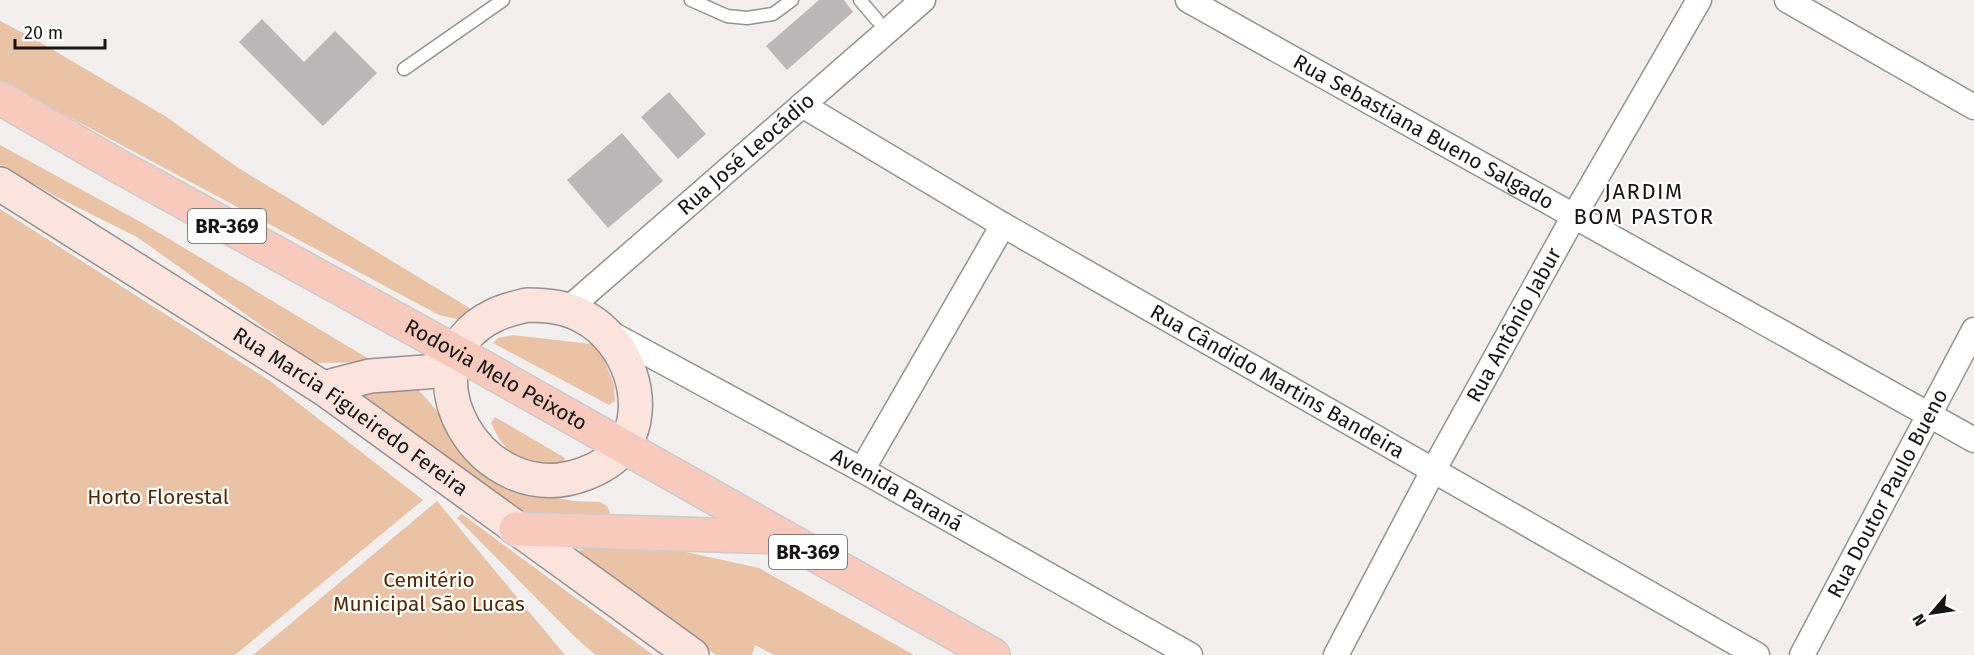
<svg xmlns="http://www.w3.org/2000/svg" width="1974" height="655" viewBox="0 0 1974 655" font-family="'Fira Sans',sans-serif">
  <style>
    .green { fill: #eac2a6 }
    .building { fill: #bcb8b9 }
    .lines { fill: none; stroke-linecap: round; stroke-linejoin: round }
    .lane-casing { stroke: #959191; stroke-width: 15 }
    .street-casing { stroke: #959191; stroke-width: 27 }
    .secondary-casing { stroke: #959191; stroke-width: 36 }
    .primary-casing { stroke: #ccc; stroke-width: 36 }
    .lane { stroke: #fff; stroke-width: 12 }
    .street { stroke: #fff; stroke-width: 24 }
    .secondary { stroke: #fbe4de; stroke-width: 33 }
    .primary { stroke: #f8cabd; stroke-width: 33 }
    .labels { text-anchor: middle; stroke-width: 4.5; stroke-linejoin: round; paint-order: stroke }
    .shield { fill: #fff; stroke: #5d5b5b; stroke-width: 1.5 }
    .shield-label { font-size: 20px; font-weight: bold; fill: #171515 }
    .street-label { font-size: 21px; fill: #171515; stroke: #fff }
    .park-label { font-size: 21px; fill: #512a05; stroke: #fff }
    .neighbourhood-label { font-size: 22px; letter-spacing: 1.5px; fill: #171515; stroke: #fff }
  </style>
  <rect width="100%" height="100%" fill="#f3efef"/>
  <path class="green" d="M0,21L33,38L165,116L240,169L476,312L470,319L461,320L439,315L0,80Z
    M0,145L146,225L374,362L314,363L137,237L57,197L0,165Z
    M0,209L270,381L423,500L235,655H0Z
    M513,335L591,344L600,349L614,385L615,401L609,405L493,343L498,338Z
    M407,379L424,396L469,449L540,495L574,501L600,502L607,506L610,513L604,518L532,521L354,395Z
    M495,417L565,458L564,462C543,466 518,462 503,444C498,439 495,430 491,423Z
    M437,501L565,655H253Z
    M462,514L653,655H596L594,654L573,635L457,518Z
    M596,544L654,545L759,568L914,655H774L755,645L752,655H716L579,559V551Z"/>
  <path class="building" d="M819,0H844L853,12L787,70L766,46Z
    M262,19L304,62L335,31L377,73L323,126L239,42Z
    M669,92L706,134L678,159L641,117Z
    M622,133L663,181L608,228L567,180Z"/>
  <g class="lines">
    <g class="lane-casing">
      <path id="lane" d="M691,0L727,16L747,18L773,14L792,0
        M860,0L877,20
        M404,69L503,0"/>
    </g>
    <g class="street-casing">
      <g id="street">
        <path id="s1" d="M1188,0L1974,440"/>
        <path d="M1787,0L1974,107"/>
        <path id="s2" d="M802,105L1003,225L1757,655"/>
        <path id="s3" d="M568,309L923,0"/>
        <path id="s4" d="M610,333L862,470L1190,655"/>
        <path d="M862,470L1003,225"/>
        <path id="s5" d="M1336,655L1433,471L1574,216L1699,0"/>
        <path id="s6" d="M1802,655L1974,330"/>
      </g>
    </g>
    <g class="secondary-casing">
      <g id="secondary">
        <path id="s7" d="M0,184L323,388L692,655"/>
        <path d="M527,305C548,305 566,307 584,317C627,340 651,403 624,446C616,459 598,469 584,474C480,513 397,363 493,316C504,310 515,308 527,305Z"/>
        <path d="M323,388L370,376L452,370"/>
      </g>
    </g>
    <g class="primary-casing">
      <g id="primary">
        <path id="s8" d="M0,98L120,167L456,352L993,655"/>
        <path d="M516,529L778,537"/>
      </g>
    </g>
    <use href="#lane" class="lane"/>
    <use href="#street" class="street"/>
    <use href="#secondary" class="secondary"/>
    <use href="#primary" class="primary"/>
  </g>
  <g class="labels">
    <g class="shield">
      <rect x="188" y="209" width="78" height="34" rx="4.5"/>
      <rect x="769" y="535" width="78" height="34" rx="4.5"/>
    </g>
    <g class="shield-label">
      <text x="227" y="233">BR-369</text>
      <text x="808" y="559">BR-369</text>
    </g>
    <g class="street-label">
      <text dy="7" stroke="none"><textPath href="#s1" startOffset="270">Rua Sebastiana Bueno Salgado</textPath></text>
      <text dy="7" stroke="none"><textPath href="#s3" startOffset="236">Rua José Leocádio</textPath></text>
      <text dy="7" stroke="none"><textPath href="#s5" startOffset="375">Rua Antônio Jabur</textPath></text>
      <text dy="7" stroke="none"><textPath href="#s8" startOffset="568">Rodovia Melo Peixoto</textPath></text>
      <text dy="7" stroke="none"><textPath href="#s2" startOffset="550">Rua Cândido Martins Bandeira</textPath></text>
      <text dy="7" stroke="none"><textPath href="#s7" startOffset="418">Rua Marcia Figueiredo Fereira</textPath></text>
      <text dy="7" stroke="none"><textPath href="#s4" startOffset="327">Avenida Paraná</textPath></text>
      <text dy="7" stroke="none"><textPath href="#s6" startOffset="183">Rua Doutor Paulo Bueno</textPath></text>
    </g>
    <g class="park-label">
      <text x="158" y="504">Horto Florestal</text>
      <text x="429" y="587">Cemitério<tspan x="429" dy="24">Municipal São Lucas</tspan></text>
    </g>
    <g class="neighbourhood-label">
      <text x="1644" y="199">JARDIM<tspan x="1644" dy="25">BOM PASTOR</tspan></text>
    </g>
  </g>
  <g transform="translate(1932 613) rotate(241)" stroke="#ffffff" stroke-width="4.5" paint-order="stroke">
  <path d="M0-4.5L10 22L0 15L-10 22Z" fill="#171515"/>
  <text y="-9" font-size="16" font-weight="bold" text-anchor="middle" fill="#171515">N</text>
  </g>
  <path d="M15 39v9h90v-9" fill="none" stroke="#171515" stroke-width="3"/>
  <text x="24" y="39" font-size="18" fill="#171515" stroke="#ffffff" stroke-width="4.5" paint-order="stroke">20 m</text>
</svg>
